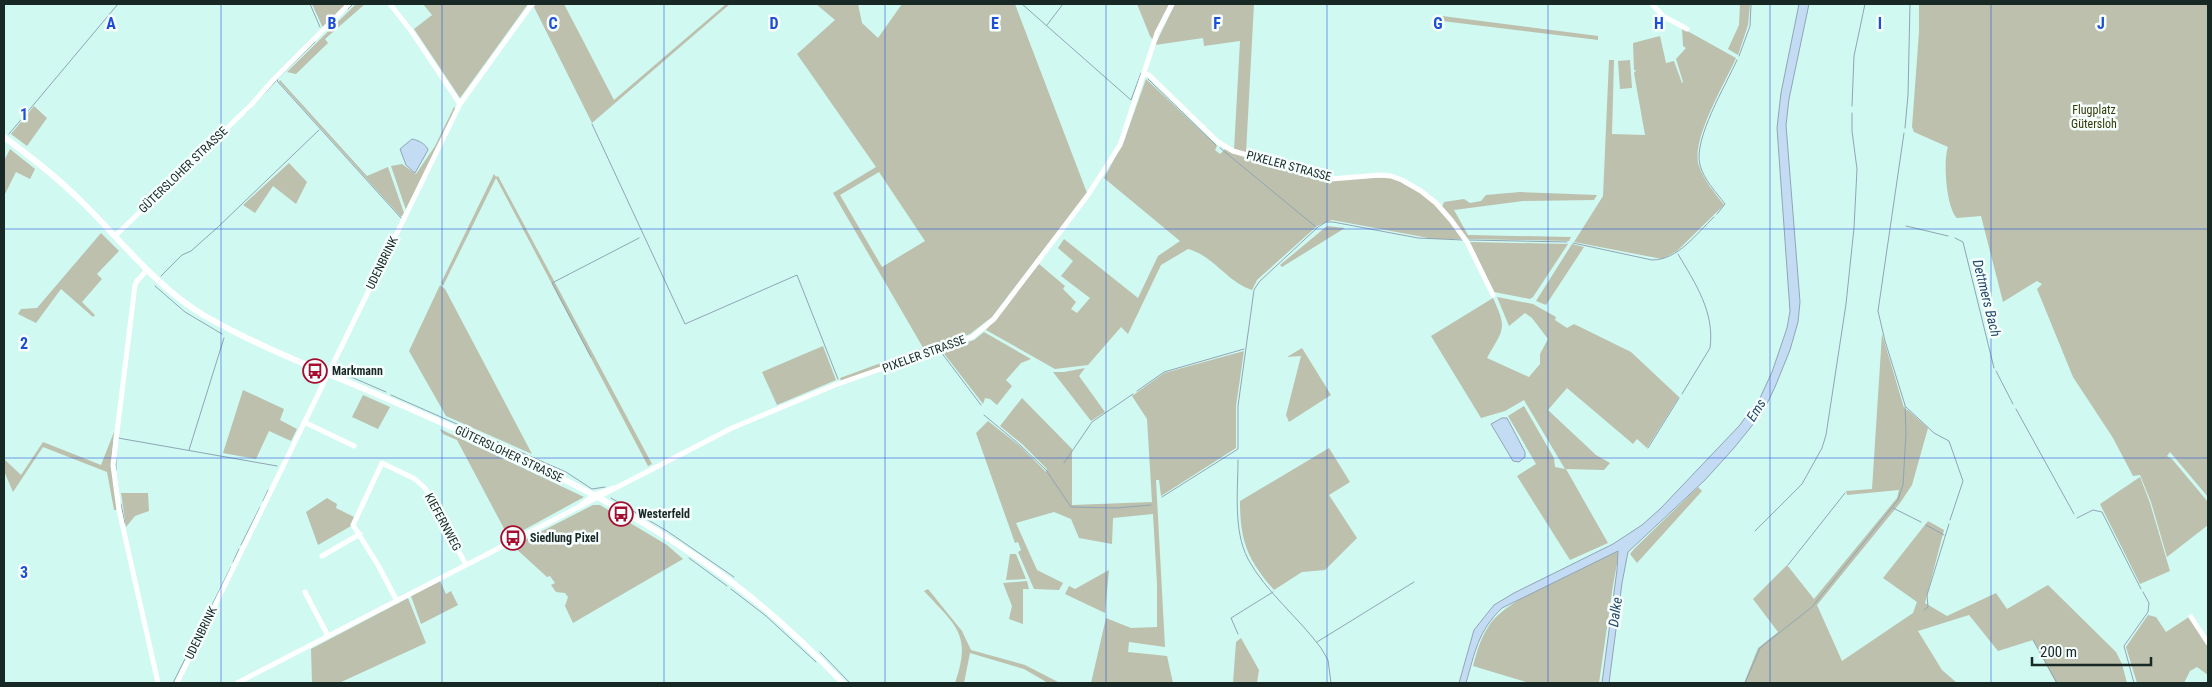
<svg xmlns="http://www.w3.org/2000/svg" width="2212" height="687" viewBox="0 0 2212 687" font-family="'Roboto Condensed',sans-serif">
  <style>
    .green { fill: #bcc0ad; fill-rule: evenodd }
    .water { fill: #c3dbf3; stroke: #90a5b5 }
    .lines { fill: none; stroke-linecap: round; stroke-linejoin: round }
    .stream { stroke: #90a5b5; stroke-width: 1 }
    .minor { stroke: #fff; stroke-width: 5 }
    .major { stroke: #fff; stroke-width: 6 }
    .grid { fill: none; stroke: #1d4ed8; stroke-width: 1; stroke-opacity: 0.55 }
    .labels { text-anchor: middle; stroke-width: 5; stroke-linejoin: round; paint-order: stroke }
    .park-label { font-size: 12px; fill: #333a05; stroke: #f6fefd }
    .street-label { font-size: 12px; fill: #182825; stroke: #f6fefd }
    .poi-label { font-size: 12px; font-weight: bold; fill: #182825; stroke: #f6fefd; text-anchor: start }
    .water-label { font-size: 14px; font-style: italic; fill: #234869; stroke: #f6fefd }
    .grid-label { font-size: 16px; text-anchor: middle; font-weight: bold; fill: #1d4ed8; stroke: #f6fefd; stroke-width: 5; stroke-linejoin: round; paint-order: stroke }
  </style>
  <rect width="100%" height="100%" fill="#d0f9f2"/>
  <path class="green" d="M312,4H347L323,28Z
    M356,4H365L325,39L328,43L296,74L287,72Z
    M423,4H528L460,98L414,29L432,15Z
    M536,4H564L614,100L726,4H730L592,123L534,7Z
    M816,4H858L862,23L878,38L902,4H1015L1087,193L992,317L970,334L925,351L833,193L876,167L797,54L835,20ZM879,172L925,241L882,267L840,195Z
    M1137,4H1169L1153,40L1150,36Z
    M1175,4H1254L1246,153L1234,150L1240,41L1204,46L1203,38L1155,45Z
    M1740,4H1750L1748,25L1738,55L1728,49L1739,25Z
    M1919,4H2208V497L2170,452L2167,456L2172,459L2208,502V525L2167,557L2151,502L2140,475L2133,476L2113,438L2073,377L2037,289L2042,284L2037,281L2003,302L1981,216L1957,218C1946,207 1943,161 1948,147L1914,132L1912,127L1919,32Z
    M1442,16L1598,36V40L1442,21Z
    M1682,28L1736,58C1725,83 1690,141 1699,166C1704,181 1715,193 1724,205L1677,251L1662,259L1574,242L1603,196L1609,60H1614L1612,134L1645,135L1634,73L1636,70H1634L1633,43L1660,36L1666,63L1674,61L1682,83L1683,82L1676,59L1686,48L1683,46Z
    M1630,60L1632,88L1620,89L1618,61Z
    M1146,79L1217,146L1215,150L1220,154L1225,149L1331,180L1391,177L1420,192L1435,204L1464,239H1434L1332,220L1317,226L1257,280L1252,290C1227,282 1214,256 1188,249L1161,265L1128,334L1121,327L1088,365L1055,369L986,330L1039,264L1065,286L1063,289L1076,302L1071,309L1077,313L1090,298L1061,276L1073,261L1058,248L1064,239L1138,298L1158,256L1180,241L1104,178L1124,141Z
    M280,80L367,176L388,167L404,213L401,217L279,82Z
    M34,106L47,118L27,146L11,134Z
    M454,107L456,109L406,210L391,166L402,164L416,174L435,146Z
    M10,149L35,169L30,179L16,172L4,196V161Z
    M289,163L307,182L296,204L273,186L255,213L243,205Z
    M494,174L496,177L498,176L652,464L648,466L496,178L443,286L441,283Z
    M1520,192L1597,195L1594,200L1523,201L1454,210L1468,235L1571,237L1569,241L1468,239L1442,207L1444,202L1464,199L1470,203L1481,201L1486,195Z
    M1327,226L1345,228L1282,267L1280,265Z
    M101,233L119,251L97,274L102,279L82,302L95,315L93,317L61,289L36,323L18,314L21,309L37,308Z
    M1470,242L1568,244L1533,297L1530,299L1494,292Z
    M1572,244L1584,247L1546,305L1536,301Z
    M440,285L445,289L532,454L446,416L409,351Z
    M1497,297L1533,304L1556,317L1555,320L1567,328L1574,324L1631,352L1679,397L1647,448L1637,439L1633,444L1567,388L1548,410L1596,455L1610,463L1604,470L1566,469L1608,543L1570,560L1517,476L1536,464L1508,416L1524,406L1554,458L1555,467L1565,469L1524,400L1505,411L1481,418L1431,336L1493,298C1508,330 1503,329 1487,358L1529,377L1540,364V354L1548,339L1532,318L1525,313L1509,326Z
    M984,332L1031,359L1021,363L1006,380L1012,386L997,405L990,399L985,398L983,404L942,351L974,340Z
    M1882,334L1904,408L1909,411L1928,428L1912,485L1900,503L1817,605L1842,661L1913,613L1917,602L1883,578L1928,521L1944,530L1925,603L1947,616L1996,593L2007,609L2048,585L2116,652L2122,664L2127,683H2056L2033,640L1998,651L1969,615L1918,631L1942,670L1957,683H1744L1758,648L1778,632L1753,599L1787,565L1814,599L1897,498L1899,490L1847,495L1846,491L1872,489Z
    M823,346L836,380L777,405L762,372Z
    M1302,348L1331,395L1289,422L1286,415L1301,356L1287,357Z
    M919,349L922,352L841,381L840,378Z
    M1244,351L1236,406V448L1161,496L1159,480H1156L1165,647L1129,642L1128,652L1167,656L1173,683H1091L1106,618L1131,628L1157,627V584L1153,514L1113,518L1112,544L1079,538L1071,519L1054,512L1016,523L1037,570L1063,583L1059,590L1034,589L1018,552L1021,550L1018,542L1015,543L976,433L988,421L1020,446L1046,472L1047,469L1022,444L1000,426L1022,398L1072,449V505L1152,502L1147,419L1132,396L1164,373Z
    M1085,368L1079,376L1105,412L1091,421L1053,372H1064Z
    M243,390L284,409L280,420L297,429L291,441L269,431L256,459L223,453Z
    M363,395L390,407L378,429L352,417Z
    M440,429L584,497L509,538L457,440L443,434Z
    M114,432L111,465L118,510H114L107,472L43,447L13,492L4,471V459L21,475L43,442L101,465Z
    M1329,448L1350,482L1329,495L1357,538L1325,570L1302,572L1274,590C1248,560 1240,542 1240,501Z
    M2140,477L2150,503L2170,571L2140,584L2100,504Z
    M1698,487L1702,491L1637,563L1630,554L1634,549Z
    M121,493H148L149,511L135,516L126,527Z
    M327,498L337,504L336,508L354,517L351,526L318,545L306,512Z
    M593,505H600L667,545L683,559L573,623L565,606L568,597L565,593L556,592L551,585L555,583L550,576L547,577L513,546Z
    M1617,551L1619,553L1613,585L1599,683H1529L1473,666C1477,651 1481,637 1490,624C1510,596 1584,568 1617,551Z
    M1010,554H1016L1026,579L1006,580Z
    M1109,570L1105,613L1065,594L1069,586L1075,589Z
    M440,581L446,594L451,591L458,605L421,624L411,596Z
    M1027,581L1029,589H1023V624L1009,619L1012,606L1003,583Z
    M928,589L962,631L971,650L1025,665L1060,683H1048L1024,669L970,653L964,683H955C972,634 956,626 924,591Z
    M408,598L426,643L339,683H312L311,649Z
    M2148,615L2156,617L2166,632L2189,617L2208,647V675L2197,667L2190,671L2184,683H2137L2126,647Z
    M1241,638L1259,670L1257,683H1233L1236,642Z"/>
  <path class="water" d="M1799,4H1809L1789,99L1786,125L1800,302L1798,322L1790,350L1775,387L1763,412L1734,448L1705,480L1628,552L1622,583L1609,683H1602L1617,570L1618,551L1502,608C1478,631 1475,652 1466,683H1459L1474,630L1494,605L1514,593L1613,544L1642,525L1660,509L1739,426L1760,398L1772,372L1787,328L1790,311L1777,128L1781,93Z
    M412,139C418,140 426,144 428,150L415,173L406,165L400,149Z
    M1502,418H1507L1525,452V457L1519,462L1513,461L1491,424Z"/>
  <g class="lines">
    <path class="stream" d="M310,4L320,27
      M1022,4L1131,100L1141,73
      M348,9L353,4
      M1047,25L1063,4
      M315,42L277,79L278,82L401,218
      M1739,56L1750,26L1751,4
      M1148,79L1216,145
      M1852,106L1854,56L1865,4
      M246,113L276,81
      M592,124L685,324L797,275L838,379
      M1905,128L1908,95L1910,4
      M9,134L118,4
      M1220,148L1316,227
      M1717,214L1725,204C1716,192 1704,180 1700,165C1693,139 1726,85 1737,60
      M1906,226L1948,236
      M1955,238L1963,242L1994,368
      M1469,240L1567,242
      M1573,243L1652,260C1678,260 1696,234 1714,217
      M1678,254C1695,283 1715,312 1710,348L1682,394
      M161,276L182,255L191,251L218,227L319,130
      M155,286L185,312L222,334
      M941,352L981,405
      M591,357L552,283L639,238
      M335,370L386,392
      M1996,371L2013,404
      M1137,391L1164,372L1244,349
      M391,395L566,472L592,489L605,487
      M1906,407L1934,433L1949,441L1963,481L1950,520
      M2016,409L2074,514
      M984,415L1020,445L1046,470L1071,507L1116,508L1151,505
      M118,438L277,466
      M1648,448L1679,398
      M189,450L224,338
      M1238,460C1238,491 1233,530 1248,559C1265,591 1299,618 1321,648L1328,660L1331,683
      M1064,463L1092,422L1133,394
      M116,470V459
      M1162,497L1238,449V406L1254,290L1259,282L1318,227L1326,222H1333L1418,238L1463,240
      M611,498L667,531L734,577
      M263,501L268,490
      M121,504L125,524
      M1893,508L1921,522
      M2077,518L2093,510L2102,512L2141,589
      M1926,525L1944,535
      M1755,531L1802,484L1822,448L1826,435L1846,304L1854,228L1857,169L1852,131V113
      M241,545L260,507
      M689,558L727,586
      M233,562L239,549
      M1788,565L1845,493
      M731,589L766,616L816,662
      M1924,610L1928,607L1927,595L1949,524
      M1238,634L1231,618L1273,592
      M2033,640L2057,683
      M1317,642L1414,582
      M820,652L850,683
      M173,683L231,567
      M1745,683L1760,648L1812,607L1898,500L1903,485L1906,433L1905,405L1885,341L1878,311L1904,133
      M2134,683L2124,646L2148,612L2149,603L2143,592"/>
    <path class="minor" d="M390,4L412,32L460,104
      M1652,4L1663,16L1687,29
      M1144,74L1149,75L1218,142L1233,151L1331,179L1380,175L1391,176L1402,180L1421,191L1436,203L1451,220L1467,242L1493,295
      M115,236L252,104L274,79L349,4
      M147,270L137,281L135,285L113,465L119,510L158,683
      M304,422L354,446
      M581,505L594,495L613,488
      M322,556L360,534
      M305,592L328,636
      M397,601L378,565L353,525L382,463L415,479L425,488L466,565
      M2191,617L2208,643
      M177,683L460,104L532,4
      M237,683L732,428L835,385L972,337L994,319L1088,195L1120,145L1157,33L1172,4"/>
    <path class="major" d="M4,137C31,157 58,178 82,202C122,241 156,287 205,316C266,351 334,375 399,404C511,453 624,502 722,575C766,607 806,644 843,683"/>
  </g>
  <path class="grid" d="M221,4V683M442,4V683M664,4V683M885,4V683M1106,4V683M1327,4V683M1548,4V683M1770,4V683M1991,4V683M4,229H2208M4,458H2208"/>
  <defs>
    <g id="bus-ring" transform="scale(1.25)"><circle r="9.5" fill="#f6fefd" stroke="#a70d2f" stroke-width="1.5"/><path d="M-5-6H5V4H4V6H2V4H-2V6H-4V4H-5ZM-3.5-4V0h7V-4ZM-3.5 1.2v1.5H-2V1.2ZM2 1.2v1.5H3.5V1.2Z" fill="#a70d2f"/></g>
  </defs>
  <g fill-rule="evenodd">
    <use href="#bus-ring" x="315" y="371"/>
    <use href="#bus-ring" x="621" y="514"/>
    <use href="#bus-ring" x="513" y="538"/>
  </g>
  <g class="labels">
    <g class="park-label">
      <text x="2094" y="114">Flugplatz<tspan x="2094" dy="14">Gütersloh</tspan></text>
    </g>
    <g class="street-label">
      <text transform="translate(1289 166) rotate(15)" y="4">PIXELER STRASSE</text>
      <text transform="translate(183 170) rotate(-44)" y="4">GÜTERSLOHER STRASSE</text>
      <text transform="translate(382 263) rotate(-64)" y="4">UDENBRINK</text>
      <text transform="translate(924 354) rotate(-20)" y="4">PIXELER STRASSE</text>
      <text transform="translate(509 454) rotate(25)" y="4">GÜTERSLOHER STRASSE</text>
      <text transform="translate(443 522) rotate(62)" y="4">KIEFERNWEG</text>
      <text transform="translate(201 633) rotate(-64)" y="4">UDENBRINK</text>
    </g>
    <g class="poi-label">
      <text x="332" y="375">Markmann</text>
      <text x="638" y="518">Westerfeld</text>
      <text x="530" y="542">Siedlung Pixel</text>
    </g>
    <g class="water-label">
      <text transform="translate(1987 298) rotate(76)" y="5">Dettmers Bach</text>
      <text transform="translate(1756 410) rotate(-58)" y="5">Ems</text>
      <text transform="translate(1615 612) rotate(-82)" y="5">Dalke</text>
    </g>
  </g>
  <g class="grid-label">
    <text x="111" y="29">A</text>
    <text x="332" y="29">B</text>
    <text x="553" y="29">C</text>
    <text x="774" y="29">D</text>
    <text x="995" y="29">E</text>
    <text x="1217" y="29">F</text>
    <text x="1438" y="29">G</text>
    <text x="1659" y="29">H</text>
    <text x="1880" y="29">I</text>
    <text x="2101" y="29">J</text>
    <text x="24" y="120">1</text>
    <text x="24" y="349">2</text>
    <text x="24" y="578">3</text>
  </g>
  <rect width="2212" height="687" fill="none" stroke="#182825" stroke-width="10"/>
  <path d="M2032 657v8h119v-8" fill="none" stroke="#182825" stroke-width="2.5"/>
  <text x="2040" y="657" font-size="15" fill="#182825" stroke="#f6fefd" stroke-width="4" paint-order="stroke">200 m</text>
</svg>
